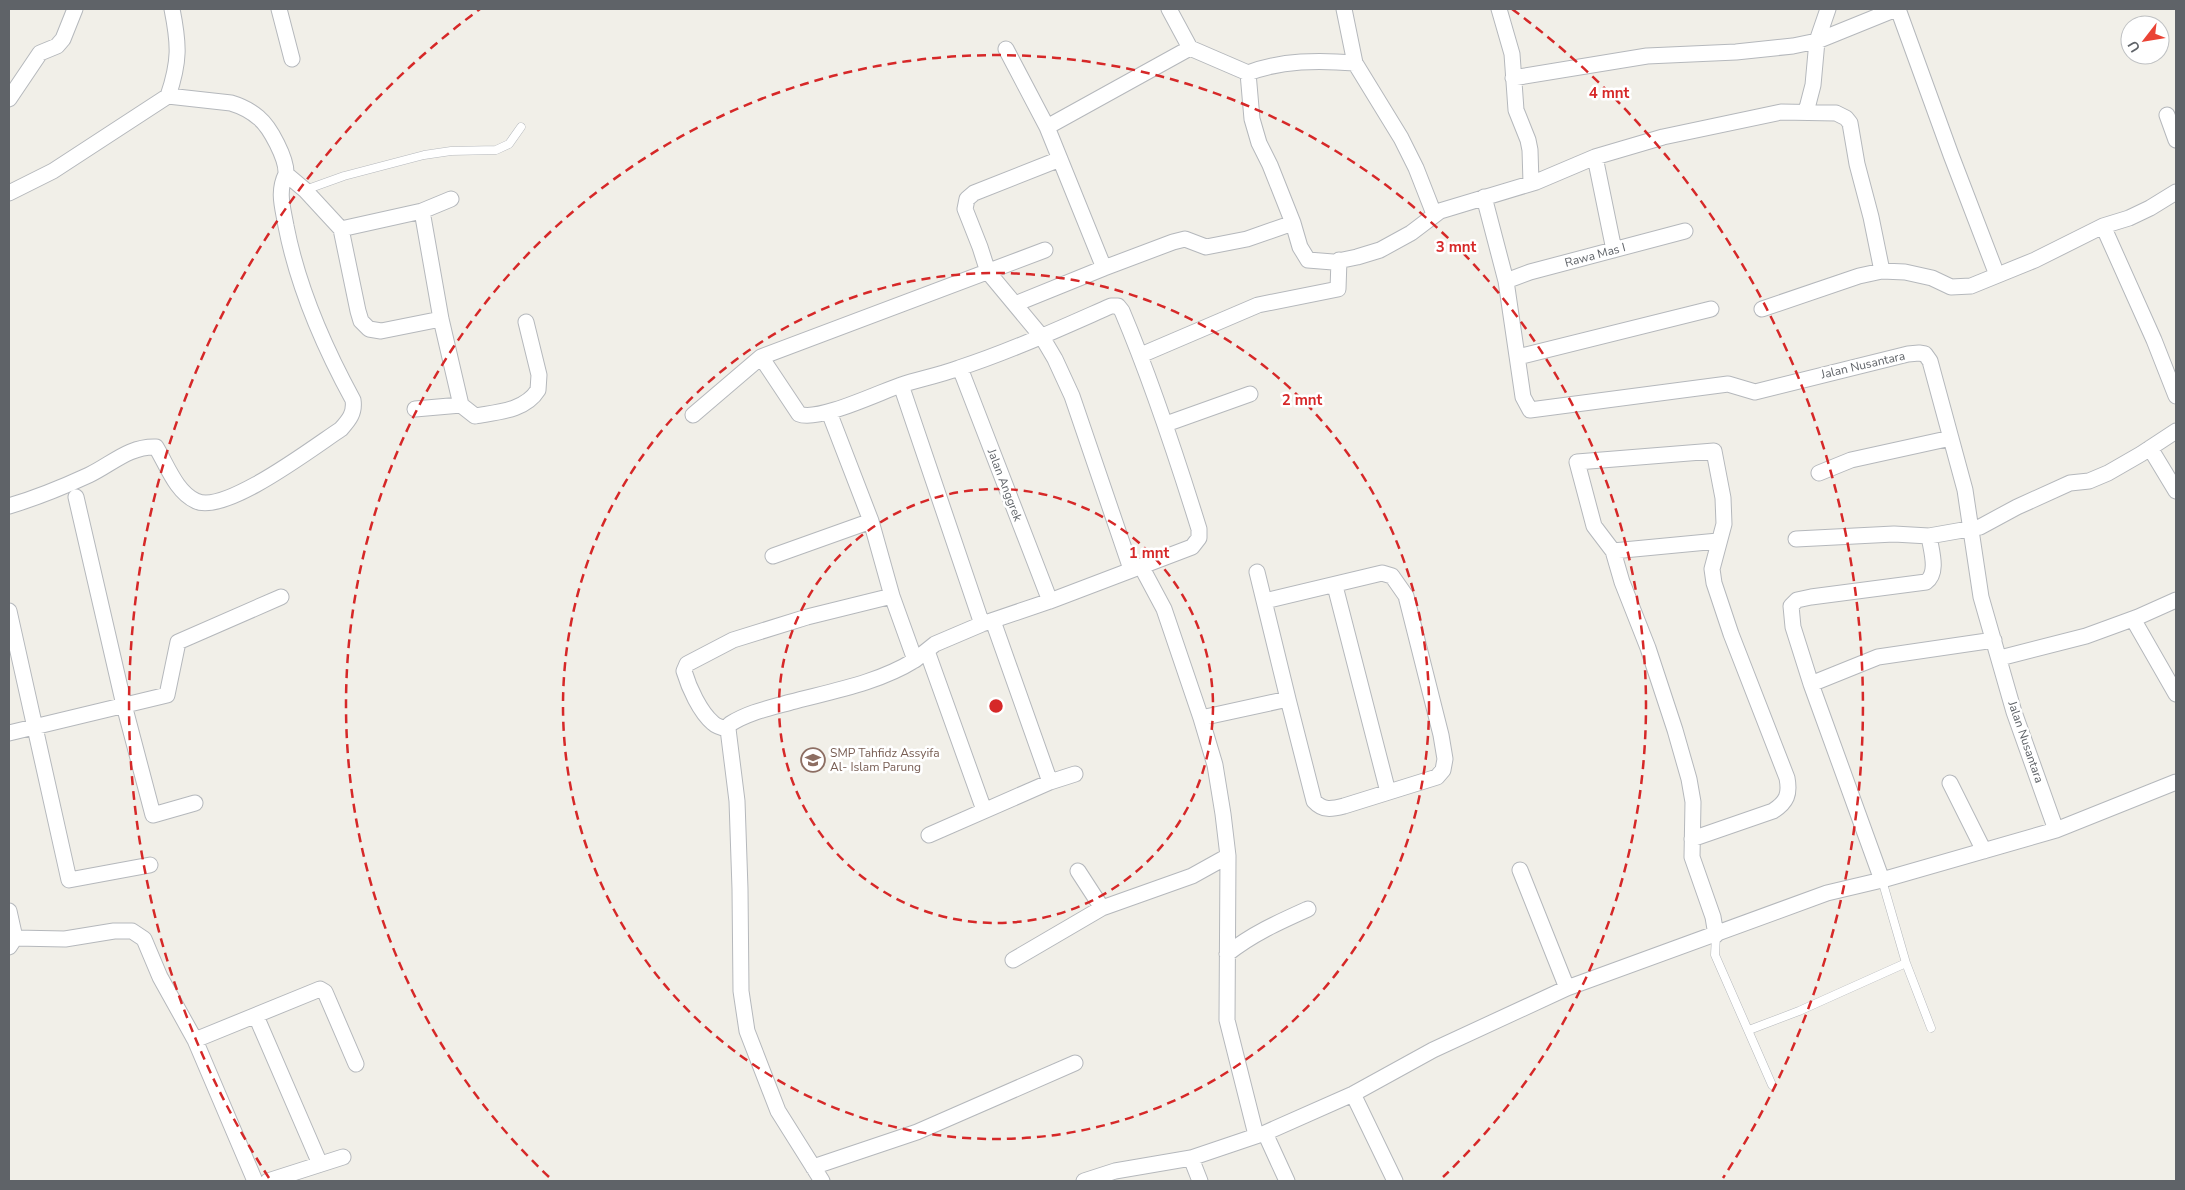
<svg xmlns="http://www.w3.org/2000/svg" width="2185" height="1190" viewBox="0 0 2185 1190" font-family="'Nunito Sans',sans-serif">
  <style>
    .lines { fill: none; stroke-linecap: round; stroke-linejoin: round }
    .lane-casing { stroke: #b5b8bc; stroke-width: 9 }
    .street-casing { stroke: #b5b8bc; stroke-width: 17 }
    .lane { stroke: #fff; stroke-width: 8 }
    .street { stroke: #fff; stroke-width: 15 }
    .ring { fill: none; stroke: #d62828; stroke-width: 2.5; stroke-dasharray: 9 6 }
    .labels { text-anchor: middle; stroke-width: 5; stroke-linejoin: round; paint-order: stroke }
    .street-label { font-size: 12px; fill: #5f6368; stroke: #fff }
    .education-label { font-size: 12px; fill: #785e54; stroke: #fff; text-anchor: start }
    .centre { fill: #d62828; stroke: #fff; stroke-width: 2.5 }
    .ring-label { font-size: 15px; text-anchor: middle; font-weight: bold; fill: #d62828; stroke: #fff; stroke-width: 5; stroke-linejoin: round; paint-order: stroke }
  </style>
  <rect width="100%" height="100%" fill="#f1efe8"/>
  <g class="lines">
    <g class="lane-casing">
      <path id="lane" d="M305,190L344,176L424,155L451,151L496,150L509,144L521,127
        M1716,935L1715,955L1772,1085
        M1906,963L1931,1028
        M1749,1030L1799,1011L1906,963L1882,880"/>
    </g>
    <g class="street-casing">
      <path id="street" d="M279,9L292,59
        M1169,9L1190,48
        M1344,9L1355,63C1319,60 1282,60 1248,73L1252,119L1259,143L1270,165L1293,223L1300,247L1308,260L1333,262L1357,257L1380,250L1411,233L1440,211L1536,182L1595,157L1663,137L1781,112L1836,113L1846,118L1850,123L1857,164L1871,217L1882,271
        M1499,9L1512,54L1516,110L1528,140L1530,150L1531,183
        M1898,9L1951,155L1997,275
        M1006,49L1047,127L1104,268
        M1355,63L1401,138L1416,168L1434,214
        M1513,78L1647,56L1736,52L1793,46L1817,41L1896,9
        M168,96L231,103C241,106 251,111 259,118C270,127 287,159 286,174L305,190L341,229
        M9,99L40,53L57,46L63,39L75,9
        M1806,112L1813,85L1817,41L1828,9
        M2167,115L2176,140
        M1047,127L1190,48L1248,73
        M1595,157L1614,250
        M1060,159L974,193L967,199L965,209L980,247L988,272L1042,337L1055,359L1072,396L1131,569
        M9,193L53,171L168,96C180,61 179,44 172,9
        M1484,197L1506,281L1523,397L1530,410L1728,384L1755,392L1908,354L1919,353L1925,354L1930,361L1965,490L1981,597L2014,712L2056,830
        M451,199L422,211L441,319L461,405L475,416C497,412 525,411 538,390L539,375L526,322
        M422,211L341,229L358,311L361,321L369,329L381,331L441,319
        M2103,226L2154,340L2176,396
        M1506,281L1530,272L1685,231
        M1015,304L1104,268L1173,242L1185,239L1206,247L1247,239L1293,223
        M1762,309L1859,276L1882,271L1905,272L1932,278L1951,287L1971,286L2035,260L2103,226L2129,218L2150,208L2176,192
        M1141,355L1258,305L1338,289L1339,260
        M761,357L799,414C818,422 880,392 901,385C920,379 940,375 959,368C1011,351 1061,328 1111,306H1118L1122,311C1152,382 1176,455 1199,529V538L1192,547L1050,601L982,624L935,644L915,660L892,596L871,521L829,412
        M1518,357L1711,309
        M960,368L1050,601
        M901,385L982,624
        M415,409L461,405
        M693,415L761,357L1045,250
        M1166,424L1250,394
        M2150,448L2176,491
        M1819,473L1851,460L1951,438
        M76,497L124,705L153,815L195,803
        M9,506C36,498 63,487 89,475C112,464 129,446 156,447C167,465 176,492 196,501C225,515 315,446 341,429C349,420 355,413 353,400C323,345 298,288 286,226C283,208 277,192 286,174
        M1796,539L1894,534L1929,536L1980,527L2017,507L2070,483L2089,481L2108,473L2141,454L2176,431
        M1613,551L1718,541
        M773,556L871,521
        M1141,566L1164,609L1201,718L1215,765L1223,814L1228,856L1227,1020L1256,1135
        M1335,586L1388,792
        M1265,601L1382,573L1392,576L1406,596L1441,735L1445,759L1443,770L1437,777L1344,806C1332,809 1323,811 1314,801L1288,699
        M9,611L69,880L150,865
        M2133,619L2176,694
        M993,621L1050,782
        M927,651L984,810
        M2000,658L2086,636L2138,617L2176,600
        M1811,684L1878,657L1994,640
        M1201,718L1288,699L1257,572
        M728,729C723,728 717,727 713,723C700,712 689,688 684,671L687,664L733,640L807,617L892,596
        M9,733L167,695L178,642L281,597
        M1950,783L1984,851
        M929,835L1050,782L1075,774
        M1692,839L1773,811C1787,802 1790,794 1787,778L1731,634L1714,583L1712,569L1724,524L1723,498L1714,451L1577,462L1594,526L1613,551L1622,582L1648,648L1675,730L1689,779L1693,802L1692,857L1713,917L1716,935
        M1520,870L1567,988
        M1078,871L1102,908
        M1882,880L1811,684L1793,627L1791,606L1797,600L1811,597L1926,582C1939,573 1931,550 1929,536
        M9,911L15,938
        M9,947L15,938L65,939L114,931H132L144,939L160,977L195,1040L255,1181
        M1227,954C1252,934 1279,922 1308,909
        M1013,960L1102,908L1192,876L1228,856
        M256,1016L320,1164
        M195,1040L320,989L325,992L356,1064
        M1353,1094L1395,1181
        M1265,1133L1287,1181
        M1191,1158L1200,1181
        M813,1167L917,1132L1075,1063
        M268,1181L343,1157
        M822,1181L778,1111L747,1031L741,991L740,889L737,801L728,729L730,724C749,712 770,708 791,702C833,691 878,683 915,660
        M1084,1181L1115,1171L1191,1158L1265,1133L1353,1094L1433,1050L1567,988L1827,893L1882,880L2056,830L2176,782"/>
    </g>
    <use href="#lane" class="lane"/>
    <use href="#street" class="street"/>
  </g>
  <g class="ring">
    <circle cx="996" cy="706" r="217"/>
    <circle cx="996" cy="706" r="433"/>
    <path d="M549 1177A650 650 0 1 1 1443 1177"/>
    <path d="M269 1178A867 867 0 0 1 480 9M1512 9A867 867 0 0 1 1723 1178"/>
  </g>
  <defs>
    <g id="school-ring" transform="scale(1.25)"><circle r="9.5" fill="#fff" stroke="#8d6e63" stroke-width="1.5"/><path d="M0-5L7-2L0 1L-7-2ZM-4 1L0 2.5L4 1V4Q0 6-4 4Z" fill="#8d6e63"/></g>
  </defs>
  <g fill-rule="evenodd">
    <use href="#school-ring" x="813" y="760"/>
  </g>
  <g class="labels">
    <g class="street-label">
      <text transform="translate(1595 255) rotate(-15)" y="4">Rawa Mas I</text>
      <text transform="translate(1863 365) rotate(-13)" y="4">Jalan Nusantara</text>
      <text transform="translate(1005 485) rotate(69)" y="4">Jalan Anggrek</text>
      <text transform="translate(2026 742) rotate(71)" y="4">Jalan Nusantara</text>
    </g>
    <g class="education-label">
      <text x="830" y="757">SMP Tahfidz Assyifa<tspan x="830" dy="14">Al- Islam Parung</tspan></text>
    </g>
  </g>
  <circle cx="996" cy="706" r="8" class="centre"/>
  <g class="ring-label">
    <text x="1609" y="98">4 mnt</text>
    <text x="1456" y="252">3 mnt</text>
    <text x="1302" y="405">2 mnt</text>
    <text x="1149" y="558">1 mnt</text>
  </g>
  <rect width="2185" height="1190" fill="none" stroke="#5f6368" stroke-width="20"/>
  <g transform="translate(2145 40) rotate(239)"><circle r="24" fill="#ffffff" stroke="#bfc1c3"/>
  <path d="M0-4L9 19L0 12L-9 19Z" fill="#ea4335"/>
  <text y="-8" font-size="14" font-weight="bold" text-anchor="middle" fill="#5f6368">U</text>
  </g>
</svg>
